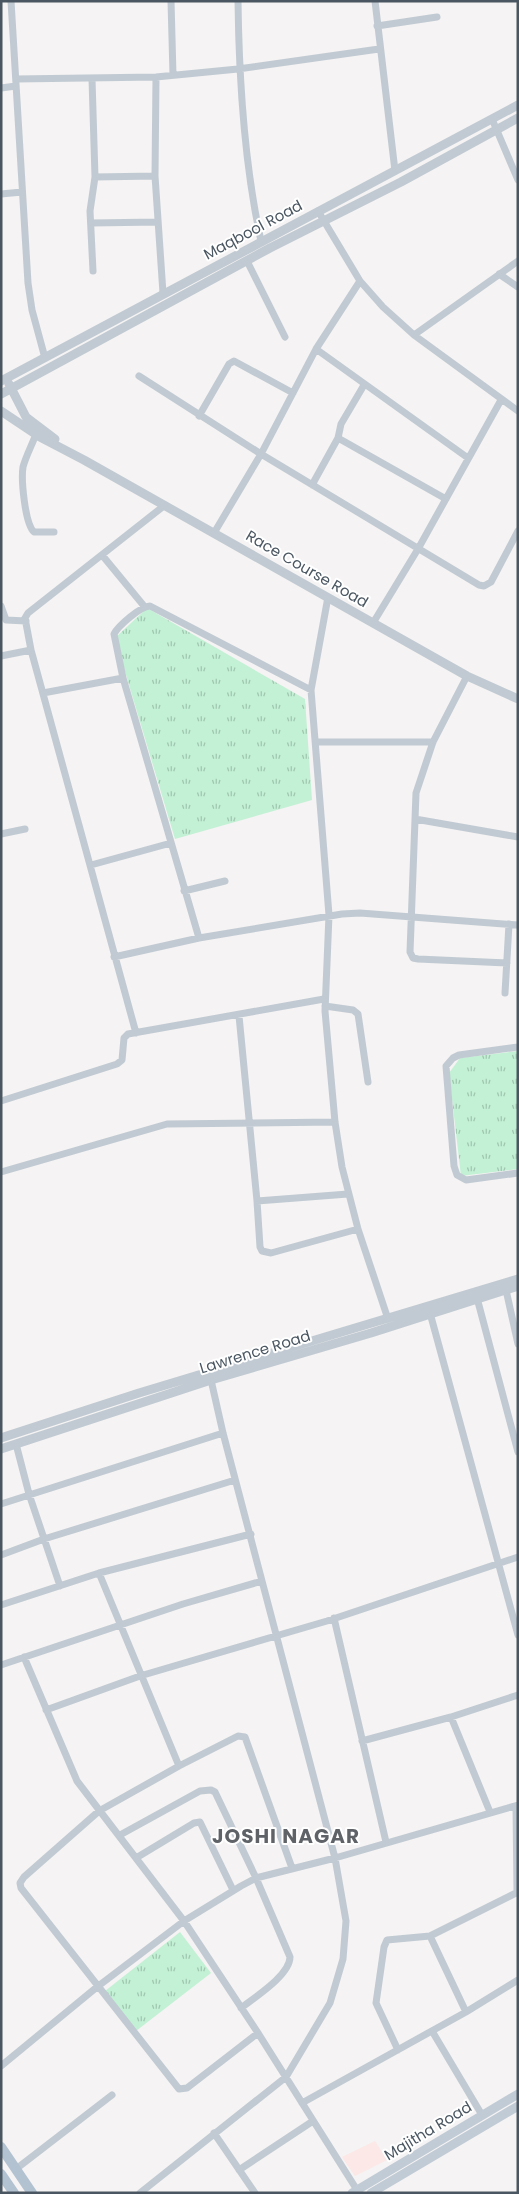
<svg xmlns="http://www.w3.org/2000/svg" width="519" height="2194" viewBox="0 0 519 2194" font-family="Poppins,sans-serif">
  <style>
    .medical { fill: #fce8e6 }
    .park { fill: url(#park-tufts) }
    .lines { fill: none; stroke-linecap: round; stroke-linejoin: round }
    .minor { stroke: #c1cad2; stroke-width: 7 }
    .tertiary { stroke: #c1cad2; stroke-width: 9 }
    .secondary { stroke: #c1cbd6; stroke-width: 9 }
    .primary { stroke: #b3c2d1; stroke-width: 10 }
    .labels { text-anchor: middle; stroke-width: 4; stroke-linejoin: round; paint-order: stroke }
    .street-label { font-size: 15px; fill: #4a5661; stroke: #fff }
    .district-label { font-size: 20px; font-weight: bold; letter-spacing: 1px; fill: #5f6368; stroke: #fff }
  </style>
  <defs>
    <pattern id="park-tufts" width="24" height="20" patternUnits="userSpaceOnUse" patternTransform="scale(1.25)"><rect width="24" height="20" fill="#c3f1d5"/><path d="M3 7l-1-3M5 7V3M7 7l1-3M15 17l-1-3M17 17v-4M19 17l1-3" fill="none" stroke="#a0c6b0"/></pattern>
  </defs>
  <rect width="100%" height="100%" fill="#f5f3f3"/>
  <path class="medical" d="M375,2141L387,2160L355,2176L342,2157Z"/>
  <path class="park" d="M147,608L305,699L312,800L175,839L115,638Z
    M518,1051V1169L461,1176L449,1073L460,1058Z
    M180,1932L211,1973L136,2031L105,1991Z"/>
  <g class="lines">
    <path class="minor" d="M11,1L28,283L32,310L45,358
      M171,1L173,75
      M238,1C239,81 244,163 261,241
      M375,1L395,171
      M377,26L437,17
      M156,77L155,176L163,293
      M16,79L156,77L238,69L379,49
      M92,79L95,177L155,176
      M1,88L16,86
      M492,119L518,180
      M1,194L22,192
      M318,211L360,281L383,307L414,335L518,411
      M91,223L158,222
      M247,261L285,337
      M93,271L90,211L95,177
      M499,274L518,287
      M414,335L518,261
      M316,349L468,458
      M139,376L261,454L479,585L484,586L491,582L518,531
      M364,385L341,424L338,438L446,499
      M199,416L229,364L234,361L293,393
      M36,434C32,445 26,456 23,467C21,480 25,524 34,532H54
      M312,485L338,438
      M214,533L261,454L316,349L360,281
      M102,555L144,606
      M328,597L311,690L329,915L325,1011L335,1122L342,1167L358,1229L388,1319
      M1,606L6,620L26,621
      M373,623L418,549L501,400
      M31,650L136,1033
      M1,656L31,650L25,618L28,613L165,505
      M467,676L433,742L416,793L410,952L413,958L418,959L507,963
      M43,693L123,678
      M316,742H433
      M415,819L518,837
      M1,834L25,829
      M91,865L171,843
      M184,891L225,881
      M199,938L123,678L114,634C118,626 141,606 150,606L311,690
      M114,957L199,938L342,914L360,913L518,925
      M505,993L509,924
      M325,1006L353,1010L358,1014L368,1082
      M239,1016L257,1201L260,1247L262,1251L271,1253L358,1229
      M518,1047L459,1055L453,1058L446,1066L454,1166L457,1175L466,1180L518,1173
      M1,1101L117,1064L122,1060L124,1038L128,1034L324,999
      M1,1172L167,1124L335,1122
      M257,1201L348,1194
      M506,1290L518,1344
      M477,1298L518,1452
      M430,1313L518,1635
      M16,1444L29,1494L60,1586
      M1,1504L223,1433
      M1,1555L44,1539L235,1480
      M99,1573L179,1766L99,1811L24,1877L20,1883L21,1888L179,2089L187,2088L258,2033
      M1,1605L99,1573L251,1534
      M334,1618L386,1842
      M24,1657L77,1781L184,1921L258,2033L357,2190
      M1,1665L183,1604L262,1581
      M46,1710L140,1676L327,1621L518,1557
      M451,1717L490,1812
      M362,1741L451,1717L518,1695
      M179,1766L238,1736L245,1737L292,1868
      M516,1806L517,1892
      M120,1835L200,1791L211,1790L215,1792L256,1878L290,1957C290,1975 255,1997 241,2008
      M136,1858L194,1823L200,1822L233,1890
      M430,1936L466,2012
      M432,2031L482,2115
      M398,2050L376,2003L384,1947L387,1940L430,1936L518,1892
      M1,2066L97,1987L184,1921L241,1886L256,1878L335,1858L518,1805
      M302,2103L466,2012L518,1980
      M214,2133L255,2193
      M16,2169L112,2095
      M239,2170L313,2121
      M140,2193L286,2077L330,2003L343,1959L346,1921L335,1858L223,1433L211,1380"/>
    <path class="tertiary" d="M1,381L518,105
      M9,384L26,417L55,439
      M1,394L270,248L401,182L518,118
      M1,411L40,437L84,460L467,676L518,699
      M1,1438L139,1393L518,1279
      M1,1449L211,1380L371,1333L518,1286"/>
    <path class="secondary" d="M352,2193L518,2094
      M371,2193L518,2106"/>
    <path class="primary" d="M1,2147L32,2193
      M1,2174L14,2193"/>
  </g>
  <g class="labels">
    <g class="street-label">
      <text transform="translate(253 230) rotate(-28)" y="5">Maqbool Road</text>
      <text transform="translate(307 569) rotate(30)" y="5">Race Course Road</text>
      <text transform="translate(255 1352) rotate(-17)" y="5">Lawrence Road</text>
      <text transform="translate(428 2131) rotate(-31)" y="5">Majitha Road</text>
    </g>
    <g class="district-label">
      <text x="286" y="1843">JOSHI NAGAR</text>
    </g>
  </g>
  <rect width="519" height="2194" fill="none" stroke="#4a5661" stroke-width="5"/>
</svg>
